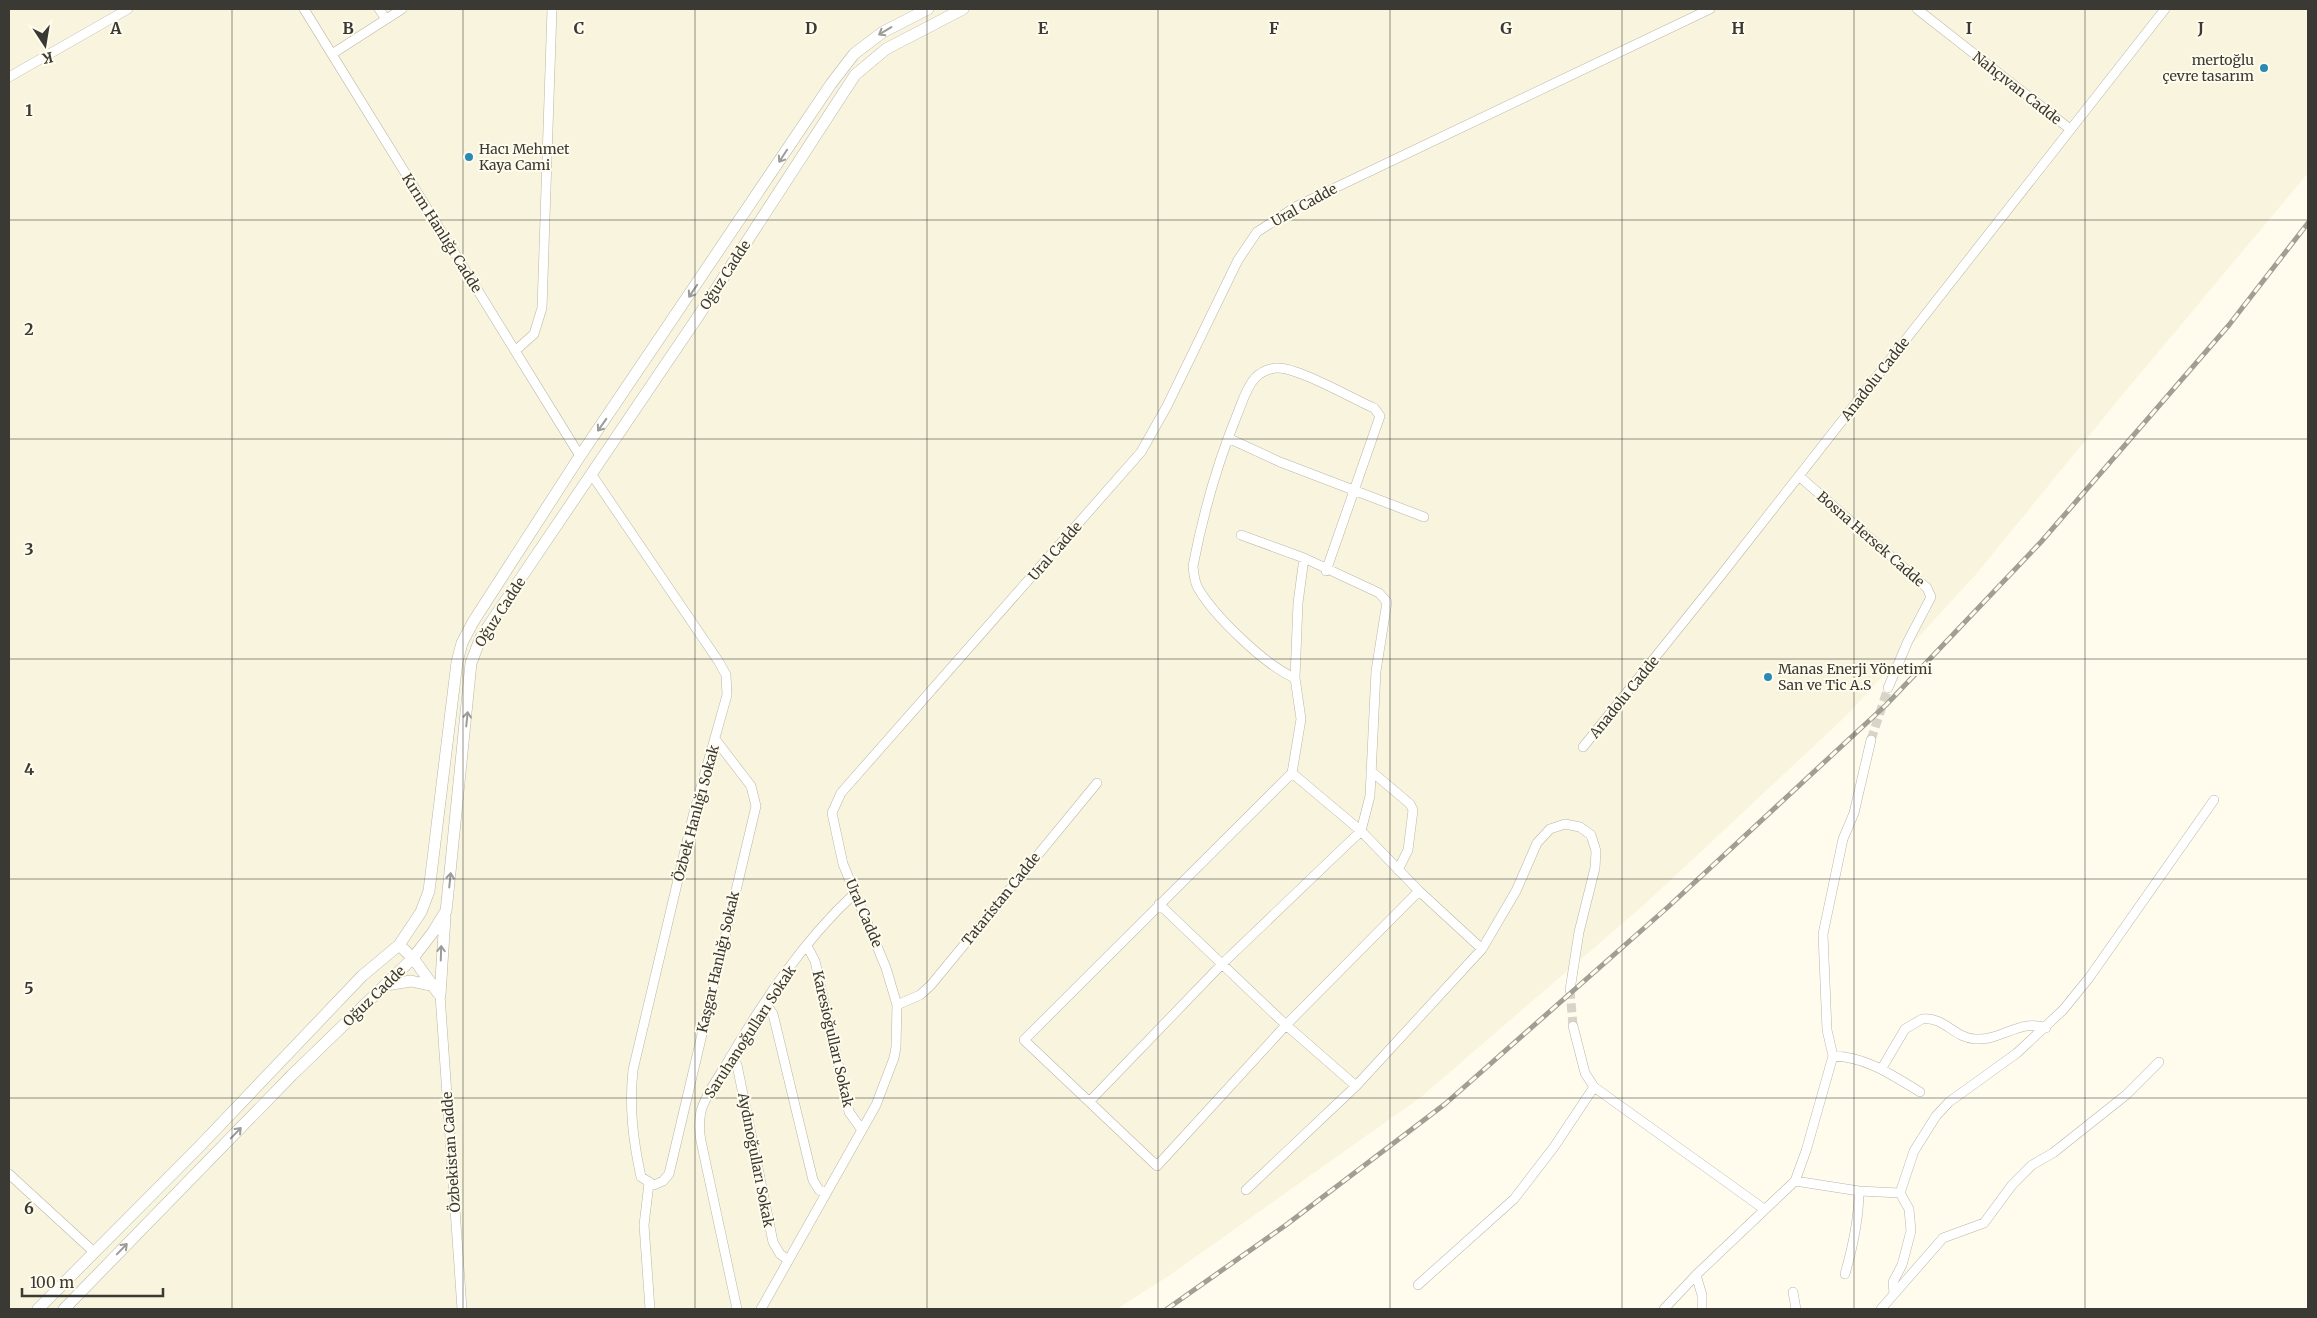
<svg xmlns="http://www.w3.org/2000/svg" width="2317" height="1318" viewBox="0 0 2317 1318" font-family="Merriweather,serif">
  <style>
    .built { fill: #f8f4dd }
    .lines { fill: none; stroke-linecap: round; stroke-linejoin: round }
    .minor-tunnel { stroke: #d8d5c8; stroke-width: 9; stroke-dasharray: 9 4.5; stroke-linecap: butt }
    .minor-casing { stroke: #b9b6a8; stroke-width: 10 }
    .tertiary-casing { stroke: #b9b6a8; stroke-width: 12 }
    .minor { stroke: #fff; stroke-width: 9 }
    .tertiary { stroke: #fff; stroke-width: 11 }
    .rail-casing { stroke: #a19f94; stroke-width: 5 }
    .rail { stroke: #fffced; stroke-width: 3; stroke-dasharray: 9; stroke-linecap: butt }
    .oneway { stroke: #9c9c99 }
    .grid { fill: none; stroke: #3a3933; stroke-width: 1; stroke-opacity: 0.55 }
    .poi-dot { fill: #2a8ab5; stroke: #fffced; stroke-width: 2 }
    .labels { text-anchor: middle; stroke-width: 4; stroke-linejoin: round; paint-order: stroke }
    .poi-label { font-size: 14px; fill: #3a3933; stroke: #fffced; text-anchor: start }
    .street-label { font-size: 14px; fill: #3a3933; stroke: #fffced }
    .grid-label { font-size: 16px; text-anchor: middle; font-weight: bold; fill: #3a3933; stroke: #fffced; stroke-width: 4; stroke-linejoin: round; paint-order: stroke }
  </style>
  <rect width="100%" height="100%" fill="#fffced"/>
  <path class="built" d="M9,9H2308V173L2114,405L1978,572L1846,716L1646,903L1421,1097L1170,1275L1117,1309H9Z"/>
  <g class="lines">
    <path class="minor-tunnel" d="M1871,740L1888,688
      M1570,990L1573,1026"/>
    <g class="minor-casing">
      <path id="minor" d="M304,9L580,456
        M379,9L386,19
        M1917,9L2070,129
        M332,54L402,9
        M9,77L128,9
        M515,351L534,334L542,308L552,9
        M1228,438L1280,462L1424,517
        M592,475L719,662L726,675L727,695L694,812L633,1070C629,1107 633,1140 641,1177L654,1185L663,1181L669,1174L756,806L751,786L715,739
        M1799,476L1927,588L1931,597L1908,641L1888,688
        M1304,558L1298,603L1295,678L1301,719L1292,773L1024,1040L1157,1166L1286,1025L1419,891
        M1295,678C1266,666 1214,616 1198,588C1194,581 1194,574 1193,566C1203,514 1217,464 1237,415C1242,403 1246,388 1255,378C1261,372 1268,369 1276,368C1296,366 1353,399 1374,408L1380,416L1326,571
        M1583,747L1722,574L2165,9
        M1371,771L1410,804L1413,810L1408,850L1398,870
        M1292,773L1361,831L1419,891L1482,949
        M1159,904L1286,1025L1356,1086
        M807,946L815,961L849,1112L862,1130
        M440,995L462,1309
        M765,1003L773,1014L813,1180L819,1190L826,1193
        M897,1005L920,995L931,985L1097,783
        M1573,1026L1585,1073L1594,1087L1764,1209
        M1833,1056C1867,1057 1892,1075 1920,1092
        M730,1057L737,1065L773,1242L780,1254L788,1260
        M1882,1068L1905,1029L1922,1019C1944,1016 1954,1038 1975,1039C2001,1041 2021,1018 2046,1028
        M1089,1102L1222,964L1361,831L1370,796L1376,671L1387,602L1379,593L1304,558L1241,535
        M9,1174L94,1252
        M1795,1181L1859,1191L1900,1193L1909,1209L1911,1231L1902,1265L1893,1282L1894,1294
        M649,1183L644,1225L650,1309
        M1246,1190L1356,1086L1482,949L1516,891L1537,843L1550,829L1565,824L1580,827L1591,835L1596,851L1595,868L1579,932L1570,990
        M1900,1193L1914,1151L1936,1116L1949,1102L2017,1053L2063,1010L2089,978L2214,800
        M1845,1274C1853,1246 1859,1220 1859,1191
        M1696,1275L1702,1295V1309
        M1418,1285L1514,1199L1554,1147L1594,1087
        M1793,1292L1796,1309
        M737,1309L701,1141C699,1131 699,1121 701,1111C706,1094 718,1078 727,1063C762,1003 803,941 855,893
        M761,1309L876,1105L894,1058L896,1047L897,1005L886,968L843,864L832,813L841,793L1141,452L1167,406L1238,260L1257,232L1297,206L1710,9
        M1664,1309L1696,1275L1795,1181L1806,1151L1833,1056L1827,1030L1823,934L1843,839L1854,813L1871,740
        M1881,1309L1943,1238L1984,1223L2012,1185L2032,1165L2053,1153L2126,1095L2159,1062"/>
    </g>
    <g class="tertiary-casing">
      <path id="tertiary" d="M399,945L413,958L438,993
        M386,985L411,981L434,986
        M440,995L445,917
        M38,1309L199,1147L362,976L399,945L421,912L429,891L457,662L462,643L473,622L580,456L831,84L854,54L883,32L928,9
        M64,1309L292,1075L413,958L433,932L446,911L447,902L471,663L481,637L699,315L855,75L886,49L963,9"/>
    </g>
    <use href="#minor" class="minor"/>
    <use href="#tertiary" class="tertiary"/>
    <g class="rail-casing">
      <path id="rail" d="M1167,1309L1286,1225L1445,1104L1668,907L1886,705L2041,542L2229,325L2308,223"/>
    </g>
    <use href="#rail" class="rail"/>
  </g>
  <defs><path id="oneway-shaft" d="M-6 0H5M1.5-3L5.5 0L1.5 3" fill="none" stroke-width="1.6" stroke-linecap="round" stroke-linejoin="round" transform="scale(1.25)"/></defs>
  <g class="oneway">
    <use href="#oneway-shaft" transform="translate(885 31) rotate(149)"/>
    <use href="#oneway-shaft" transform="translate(783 156) rotate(123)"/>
    <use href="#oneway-shaft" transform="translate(693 291) rotate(124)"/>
    <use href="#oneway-shaft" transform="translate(602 425) rotate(125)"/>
    <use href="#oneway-shaft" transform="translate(467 719) rotate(-84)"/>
    <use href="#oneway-shaft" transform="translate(450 880) rotate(-84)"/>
    <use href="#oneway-shaft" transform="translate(441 953) rotate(-88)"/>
    <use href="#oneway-shaft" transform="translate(236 1133) rotate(-46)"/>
    <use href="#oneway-shaft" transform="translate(122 1249) rotate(-46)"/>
  </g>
  <path class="grid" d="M232,9V1309M463,9V1309M695,9V1309M927,9V1309M1158,9V1309M1390,9V1309M1622,9V1309M1854,9V1309M2085,9V1309M9,220H2308M9,439H2308M9,659H2308M9,879H2308M9,1098H2308"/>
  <g class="poi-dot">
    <circle cx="2264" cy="68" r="5"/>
    <circle cx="469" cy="157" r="5"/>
    <circle cx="1768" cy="677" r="5"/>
  </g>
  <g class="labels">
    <g class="poi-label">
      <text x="2254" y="65" text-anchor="end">mertoğlu<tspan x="2254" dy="16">çevre tasarım</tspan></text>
      <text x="479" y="154">Hacı Mehmet<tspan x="479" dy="16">Kaya Cami</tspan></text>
      <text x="1778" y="674">Manas Enerji Yönetimi<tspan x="1778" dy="16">San ve Tic A.S</tspan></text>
    </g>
    <g class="street-label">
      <text transform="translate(2017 88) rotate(38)" y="5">Nahçıvan Cadde</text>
      <text transform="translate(1304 205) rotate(-29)" y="5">Ural Cadde</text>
      <text transform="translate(442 233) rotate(58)" y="5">Kırım Hanlığı Cadde</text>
      <text transform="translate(725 275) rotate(-57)" y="5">Oğuz Cadde</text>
      <text transform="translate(1875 379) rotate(-52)" y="5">Anadolu Cadde</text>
      <text transform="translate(1871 539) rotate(41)" y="5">Bosna Hersek Cadde</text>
      <text transform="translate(1055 551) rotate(-49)" y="5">Ural Cadde</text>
      <text transform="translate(500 612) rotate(-57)" y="5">Oğuz Cadde</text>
      <text transform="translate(1624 697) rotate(-51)" y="5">Anadolu Cadde</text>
      <text transform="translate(696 813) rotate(-75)" y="5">Özbek Hanlığı Sokak</text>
      <text transform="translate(1001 899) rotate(-51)" y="5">Tataristan Cadde</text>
      <text transform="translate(864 913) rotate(67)" y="5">Ural Cadde</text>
      <text transform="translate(718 962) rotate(-77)" y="5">Kaşgar Hanlığı Sokak</text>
      <text transform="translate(374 996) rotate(-44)" y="5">Oğuz Cadde</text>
      <text transform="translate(750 1032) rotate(-57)" y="5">Saruhanoğulları Sokak</text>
      <text transform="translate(833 1039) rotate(77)" y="5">Karesioğulları Sokak</text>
      <text transform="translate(451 1152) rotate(-94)" y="5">Özbekistan Cadde</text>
      <text transform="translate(756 1160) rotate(79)" y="5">Aydınoğulları Sokak</text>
    </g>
  </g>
  <g class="grid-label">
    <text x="116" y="34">A</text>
    <text x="348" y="34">B</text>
    <text x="579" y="34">C</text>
    <text x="811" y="34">D</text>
    <text x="1043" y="34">E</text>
    <text x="1274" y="34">F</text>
    <text x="1506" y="34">G</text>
    <text x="1738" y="34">H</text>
    <text x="1969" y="34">I</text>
    <text x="2201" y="34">J</text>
    <text x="29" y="116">1</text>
    <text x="29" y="335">2</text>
    <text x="29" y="555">3</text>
    <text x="29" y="775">4</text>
    <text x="29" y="994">5</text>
    <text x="29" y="1214">6</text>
  </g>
  <rect width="2317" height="1318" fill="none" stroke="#3a3933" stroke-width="20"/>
  <g transform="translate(45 45) rotate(168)" stroke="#fffced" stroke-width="4" paint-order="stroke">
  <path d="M0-4L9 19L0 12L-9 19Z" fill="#3a3933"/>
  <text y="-8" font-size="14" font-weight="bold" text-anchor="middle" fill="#3a3933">K</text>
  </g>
  <path d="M22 1288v8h141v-8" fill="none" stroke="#3a3933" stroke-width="2.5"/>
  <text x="30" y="1288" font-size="15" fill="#3a3933" stroke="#fffced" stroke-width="4" paint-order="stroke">100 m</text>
</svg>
